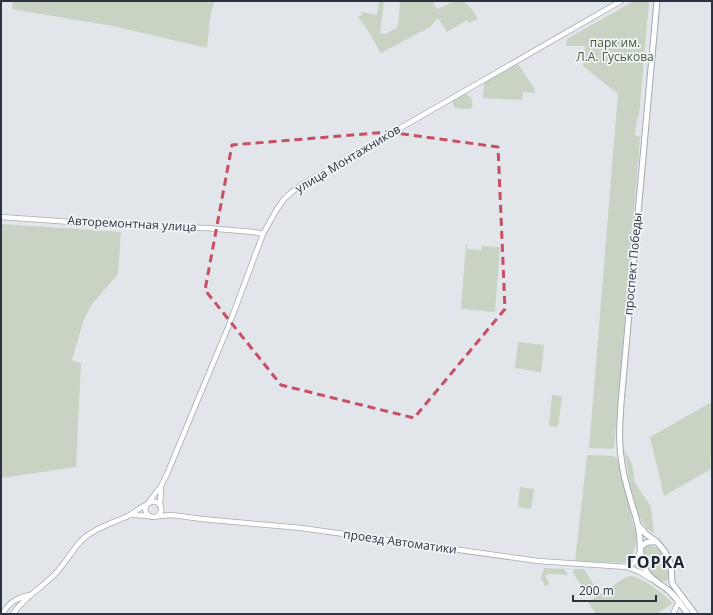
<svg xmlns="http://www.w3.org/2000/svg" width="713" height="615" viewBox="0 0 713 615" font-family="'Open Sans',sans-serif">
  <style>
    .green { fill: #c8d3c4 }
    .lines { fill: none; stroke-linecap: round; stroke-linejoin: round }
    .secondary-casing { stroke: #a7acb4; stroke-width: 6 }
    .primary-casing { stroke: #a2aab5; stroke-width: 7 }
    .secondary { stroke: #fff; stroke-width: 4.5 }
    .primary { stroke: #fff; stroke-width: 5 }
    .marked { fill: none; stroke: #c74f63; stroke-width: 3; stroke-dasharray: 8 5; stroke-linejoin: round }
    .labels { text-anchor: middle; stroke-width: 3.5; stroke-linejoin: round; paint-order: stroke }
    .park-label { font-size: 12px; fill: #405c39; stroke: #f2f4f7 }
    .street-label { font-size: 12px; fill: #2b3341; stroke: #f2f4f7 }
    .district-label { font-size: 16px; font-weight: bold; letter-spacing: 1px; fill: #1d2432; stroke: #f2f4f7 }
  </style>
  <rect width="100%" height="100%" fill="#e2e5ea"/>
  <path class="green" d="M13,1H215L211,12L207,48L113,26L12,9Z
    M379,1H384L380,33L386,34L398,27L400,1H434V5L438,9L454,1H463L471,8L478,19L469,23L467,20L447,32L438,18L430,27L381,53L367,29L358,17V16H361L362,12L377,15Z
    M634,1H648L649,3L639,115L637,119L635,135L640,137L614,449L589,448L618,94L583,66L585,46H566L567,39Z
    M518,64L534,88L535,93L523,92L522,100L483,98L484,84L485,82Z
    M465,93C472,97 473,100 472,108L469,109L455,108L453,104V100Z
    M1,224L121,232L118,274L92,304L84,319L72,360L81,363L76,467L1,478Z
    M466,244H467V249L482,250V246L500,247L495,312L461,309Z
    M518,342L544,345L541,372L515,368Z
    M552,395L562,396L558,427L549,426Z
    M712,402V456L710,459L711,469L664,496L650,437Z
    M624,449L632,464L635,483L650,505L651,509L654,533L647,529L641,520L636,507L630,484Z
    M587,455L613,456L617,458L637,539C635,548 633,555 628,563L575,561Z
    M520,487L534,489L531,509L518,507Z
    M647,545C662,544 676,571 666,581C656,583 647,572 644,563C643,559 643,554 642,550Z
    M544,568L564,569L568,575L550,574L545,575L549,583V585L545,586L541,578Z
    M573,569H584L594,585L585,591L573,573Z
    M632,576C648,581 660,592 673,603L657,614H596L588,602L626,577Z"/>
  <g class="lines">
    <g class="secondary-casing">
      <path id="secondary" d="M1,217L100,224L206,228L254,232L263,234
        M148,503L161,486L167,474L229,325L263,234L277,209L285,198L293,191L303,184L621,1
        M160,506L161,486
        M130,515H136L148,516
        M158,516L172,515L202,519L301,528L538,561L627,567L640,572L651,579
        M627,567L634,563L640,552
        M2,614C10,602 15,599 29,595
        M13,614C23,598 40,589 53,576C65,565 72,549 84,538C97,527 113,523 128,516C135,512 141,507 149,503C159,497 167,511 156,517C147,518 143,511 147,504
        M673,614L679,601"/>
    </g>
    <g class="primary-casing">
      <path id="primary" d="M657,1L621,403C620,423 618,443 622,464C624,479 629,494 633,508C635,514 637,520 638,526C642,541 638,557 646,571C651,580 661,584 669,591C676,597 682,606 688,614
        M639,526L646,534L657,542L665,552L671,565L672,583L680,594L695,614
        M640,548C645,542 649,541 657,542"/>
    </g>
    <use href="#secondary" class="secondary"/>
    <use href="#primary" class="primary"/>
  </g>
  <path class="marked" d="M388,132L498,147L505,309L414,418L281,385L205,290L232,145Z"/>
  <g class="labels">
    <g class="park-label">
      <text x="615" y="47">парк им.<tspan x="615" dy="14">Л.А. Гуськова</tspan></text>
    </g>
    <g class="street-label">
      <text transform="translate(348 159) rotate(-31)" y="4">улица Монтажников</text>
      <text transform="translate(132 224) rotate(3)" y="4">Авторемонтная улица</text>
      <text transform="translate(633 264) rotate(-85)" y="4">проспект Победы</text>
      <text transform="translate(400 542) rotate(8)" y="4">проезд Автоматики</text>
    </g>
    <g class="district-label">
      <text x="656" y="568">ГОРКА</text>
    </g>
  </g>
  <rect width="713" height="615" fill="none" stroke="#2b3341" stroke-width="4"/>
  <path d="M573 595v6h83v-6" fill="none" stroke="#2b3341" stroke-width="2"/>
  <text x="579" y="595" font-size="12" fill="#2b3341" stroke="#f2f4f7" stroke-width="3" paint-order="stroke">200 m</text>
</svg>
